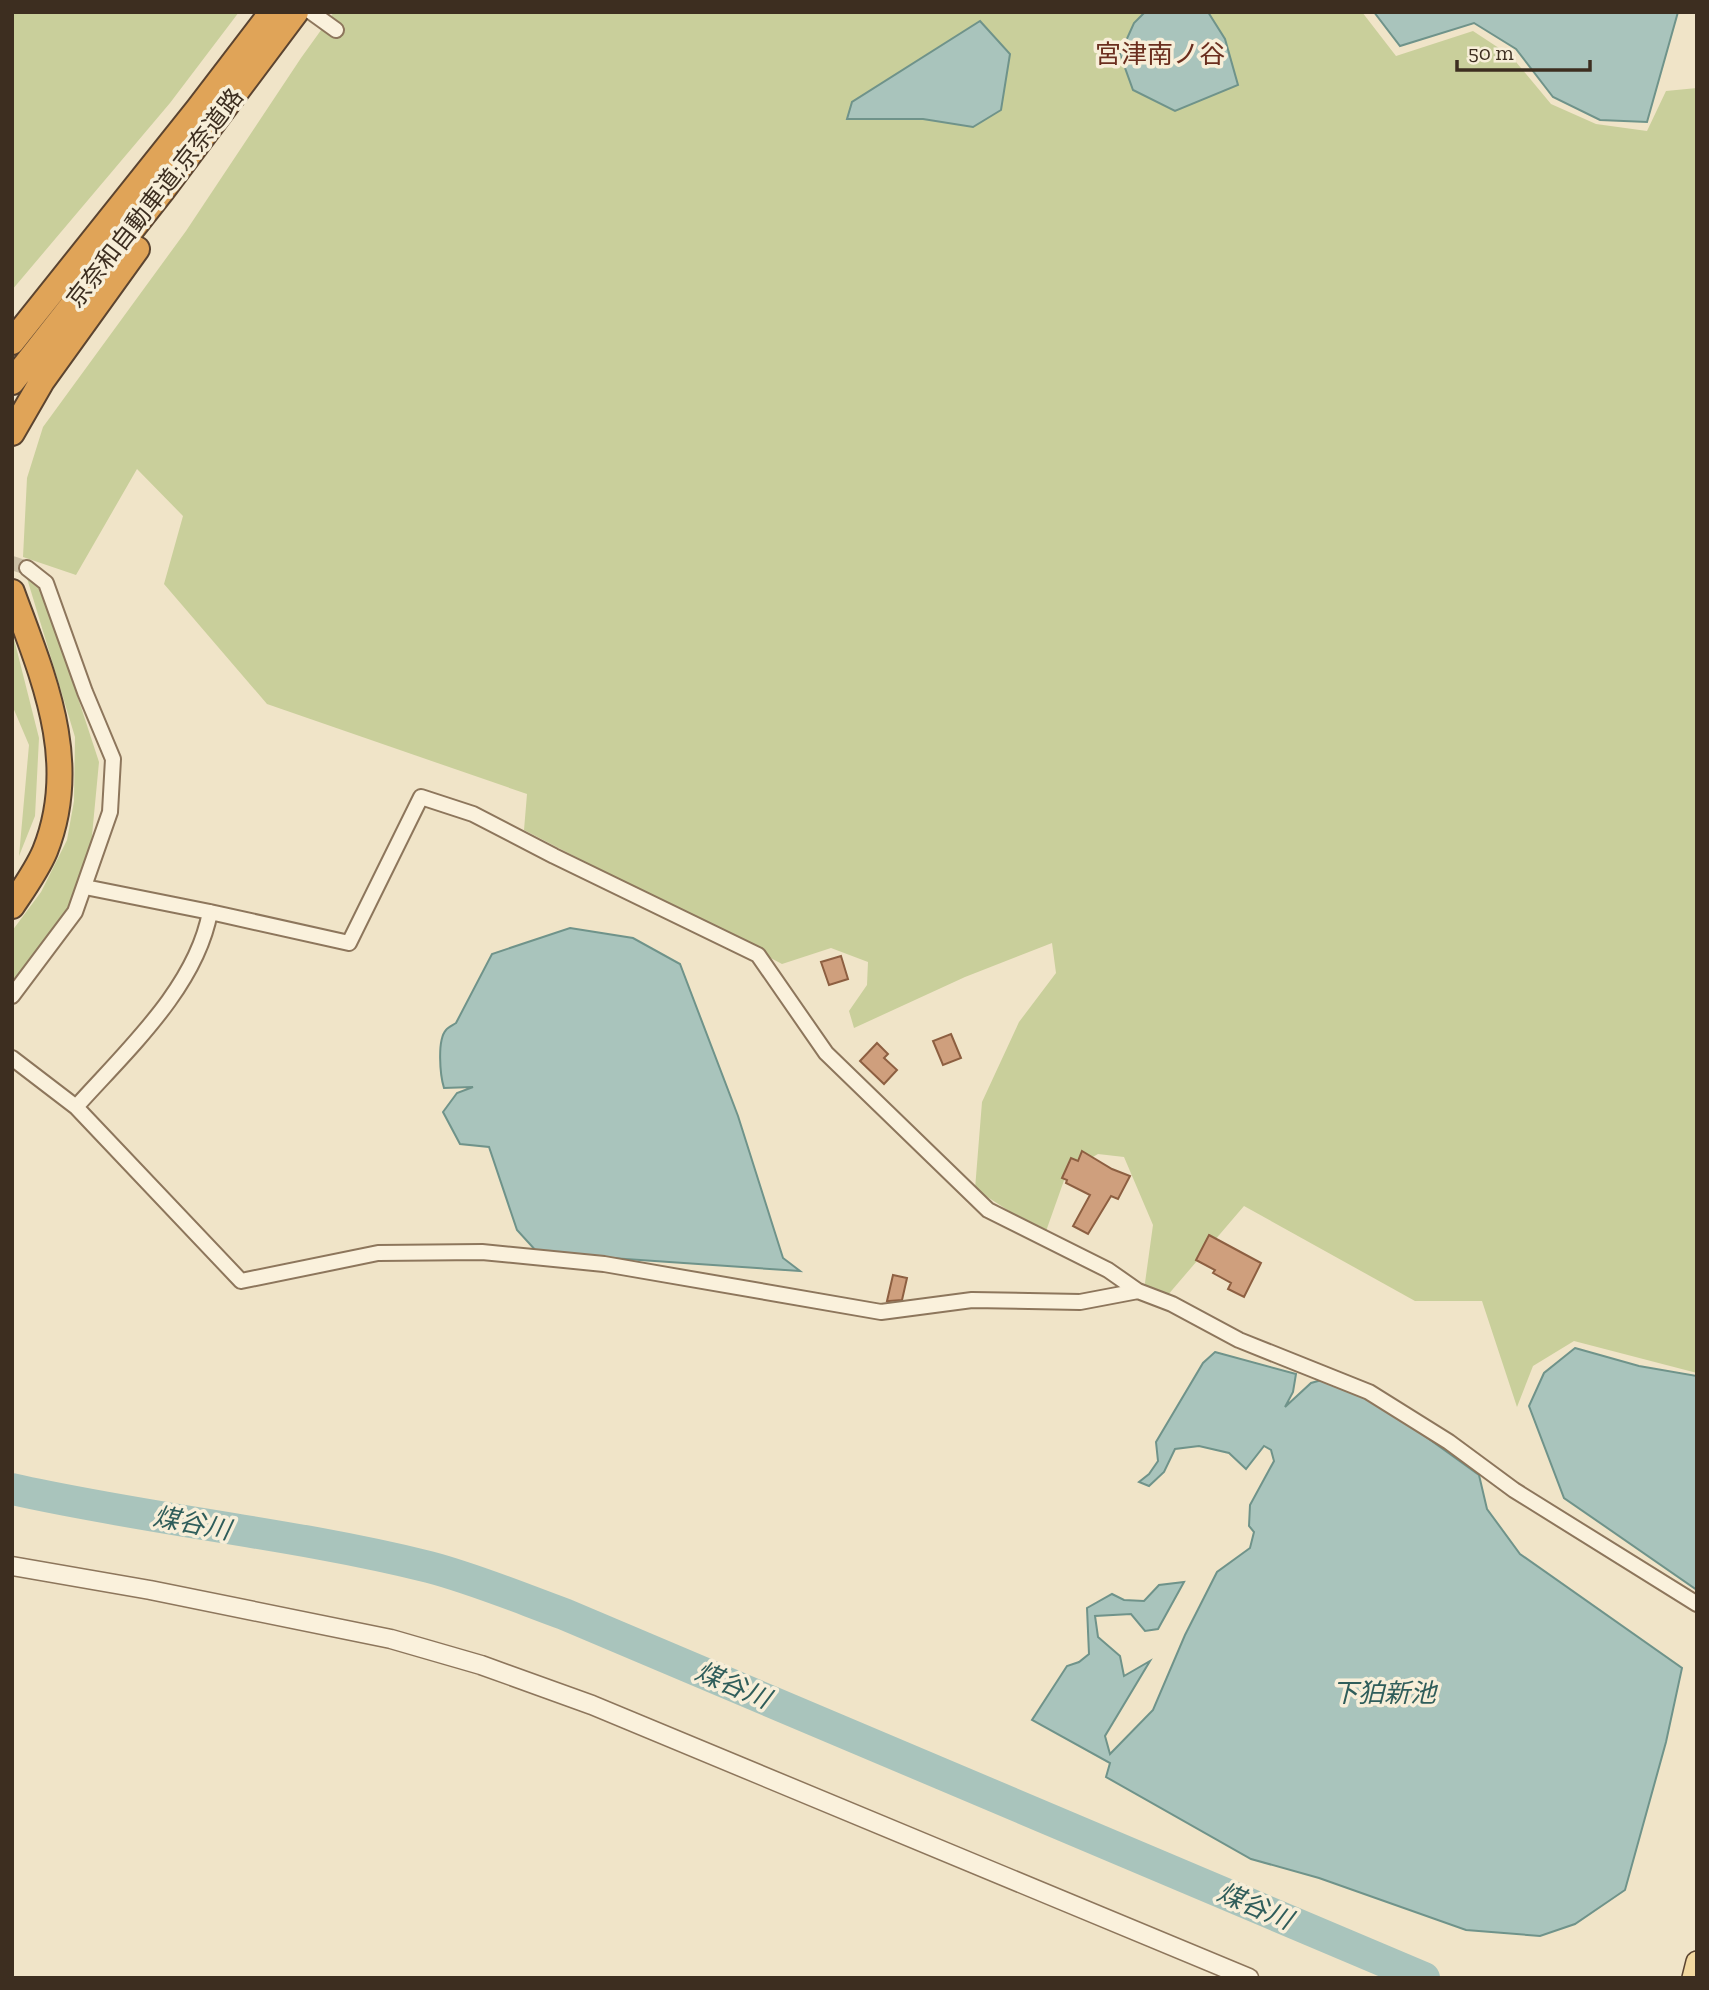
<svg xmlns="http://www.w3.org/2000/svg" width="1709" height="1990" viewBox="0 0 1709 1990" font-family="'Zilla Slab','Noto Sans JP',serif">
  <style>
    .green { fill: #c9cf9b }
    .water { fill: #a9c4bc; stroke: #6f938a; stroke-width: 2 }
    .lines { fill: none; stroke-linecap: round; stroke-linejoin: round }
    .river { stroke: #a9c4bc; stroke-width: 32 }
    .building { fill: #cf9f7d; stroke: #8d5f41; stroke-width: 2 }
    .minor-tunnel { stroke: #ccc0a6; stroke-width: 14; stroke-dasharray: 14 7; stroke-linecap: butt }
    .minor-casing { stroke: #8d765c; stroke-width: 18 }
    .tertiary-casing { stroke: #8d765c; stroke-width: 21 }
    .primary-casing { stroke: #5b4430; stroke-width: 24 }
    .motorway-casing { stroke: #5b4430; stroke-width: 28 }
    .minor { stroke: #faf1dc; stroke-width: 14 }
    .tertiary { stroke: #faf1dc; stroke-width: 18 }
    .primary { stroke: #f3d9a0; stroke-width: 21 }
    .motorway { stroke: #e0a458; stroke-width: 24 }
    .labels { text-anchor: middle; stroke-width: 7; stroke-linejoin: round; paint-order: stroke }
    .street-label { font-size: 24px; fill: #3d2e20; stroke: #f7eed8 }
    .neighbourhood-label { font-size: 26px; fill: #6b2e1e; stroke: #f7eed8 }
    .water-label { font-size: 26px; font-style: italic; fill: #2f5d5a; stroke: #f7eed8 }
  </style>
  <rect width="100%" height="100%" fill="#f0e4c8"/>
  <path class="green" d="M12,12H239L170,103L12,290Z
    M334,12H1362L1396,56L1473,31L1511,56L1551,104L1596,124L1647,131L1666,91L1697,88V1373L1574,1341L1533,1366L1517,1407L1482,1301H1415L1244,1206L1167,1296L1144,1290L1153,1225L1124,1157L1098,1154L1067,1172L1045,1234L975,1189L982,1102L1019,1022L1056,973L1052,943L965,977L854,1028L849,1011L867,985L868,962L831,948L782,964L524,830L527,794L267,704L164,584L183,516L137,469L76,575L23,557L27,478L43,427L186,231L301,58Z
    M26,575L42,588L99,762L91,846L72,903L48,941L12,984V931L41,892L67,840L74,801L75,737Z
    M12,631L39,738L35,816L19,856L29,745L12,705Z"/>
  <path class="water" d="M1145,12H1208L1225,39L1238,85L1175,111L1133,90L1120,54L1134,23Z
    M1374,12H1678L1647,122L1600,120L1553,97L1516,49L1474,23L1400,46Z
    M980,21L1010,54L1001,110L973,127L923,119H847L852,102Z
    M570,928L633,938L680,964L738,1116L783,1258L800,1271L538,1253L517,1230L489,1147L460,1144L443,1112L457,1093L473,1087L444,1088C440,1075 437,1040 446,1030C448,1027 453,1025 456,1023L492,954Z
    M1575,1348L1639,1366L1697,1376V1590L1564,1498L1529,1406L1544,1373Z
    M1215,1352L1296,1374L1293,1392L1285,1407L1311,1383L1325,1379L1372,1398L1479,1475L1487,1509L1520,1554L1682,1668L1666,1742L1625,1890L1575,1924L1540,1936L1466,1930L1319,1878L1251,1859L1106,1777L1110,1763L1032,1720L1067,1666L1079,1662L1089,1654L1087,1608L1112,1594L1124,1600L1144,1601L1159,1585L1184,1582L1158,1629L1145,1631L1131,1614L1095,1616L1098,1637L1120,1656L1124,1676L1150,1661L1105,1736L1110,1754L1153,1710L1185,1635L1217,1572L1250,1548L1254,1532L1249,1526L1250,1505L1274,1461L1271,1450L1264,1446L1246,1469L1229,1453L1199,1446L1175,1449L1164,1472L1149,1486L1139,1482L1149,1474L1158,1461L1156,1442L1203,1363Z"/>
  <g class="lines">
    <path class="river" d="M12,1489C150,1520 292,1533 429,1567C475,1579 520,1598 564,1614L1424,1978"/>
  </g>
  <path class="building" d="M841,956L848,979L829,985L821,962Z
    M951,1034L961,1058L943,1065L933,1041Z
    M877,1043L888,1054L884,1058L897,1070L884,1084L860,1061Z
    M1082,1151L1112,1169L1130,1176L1118,1199L1111,1196L1088,1234L1073,1226L1090,1195L1066,1183L1067,1180L1062,1178L1071,1158L1078,1161Z
    M1209,1235L1261,1263L1244,1297L1228,1289L1231,1283L1213,1273L1215,1270L1196,1260Z
    M893,1275L907,1278L902,1300L889,1301H887Z"/>
  <g class="lines">
    <path class="minor-tunnel" d="M12,563L27,568"/>
    <g class="minor-casing">
      <path id="minor" d="M311,12L336,30
        M85,887L210,912L349,943L421,797L473,814L554,856L758,955L826,1053L988,1210L1108,1270L1138,1291L1172,1304L1239,1340L1369,1392L1449,1442L1514,1490L1697,1604
        M12,996L75,912L110,812L113,759L85,692L46,583L27,568
        M12,1058L76,1107L241,1281L378,1253L482,1252L604,1264L881,1312L972,1300L1080,1302L1138,1291
        M76,1107C126,1051 196,988 210,912"/>
    </g>
    <g class="tertiary-casing">
      <path id="tertiary" d="M12,1566L150,1590L391,1639L481,1665L592,1705L1249,1978"/>
    </g>
    <g class="primary-casing">
      <path id="primary" d="M1693,1978L1697,1962"/>
    </g>
    <g class="motorway-casing">
      <path id="motorway" d="M12,342L198,109L272,12
        M12,382L162,191L296,12
        M12,433L42,381L137,249
        M12,592C43,677 81,761 45,851C37,870 24,888 12,906"/>
    </g>
    <use href="#minor" class="minor"/>
    <use href="#tertiary" class="tertiary"/>
    <use href="#primary" class="primary"/>
    <use href="#motorway" class="motorway"/>
  </g>
  <g class="labels">
    <g class="street-label">
      <text transform="translate(155 198) rotate(-52)" y="8">京奈和自動車道;京奈道路</text>
    </g>
    <g class="neighbourhood-label">
      <text x="1160" y="63">宮津南ノ谷</text>
    </g>
    <g class="water-label">
      <text transform="translate(192 1523) rotate(11)" y="9">煤谷川</text>
      <text transform="translate(733 1685) rotate(23)" y="9">煤谷川</text>
      <text x="1384" y="1702">下狛新池</text>
      <text transform="translate(1255 1906) rotate(23)" y="9">煤谷川</text>
    </g>
  </g>
  <rect width="1709" height="1990" fill="none" stroke="#3d2e20" stroke-width="28"/>
  <path d="M1457 60v10h133v-10" fill="none" stroke="#3d2e20" stroke-width="3.5"/>
  <text x="1468" y="60" font-size="21" fill="#3d2e20" stroke="#f7eed8" stroke-width="5" paint-order="stroke">50 m</text>
</svg>
